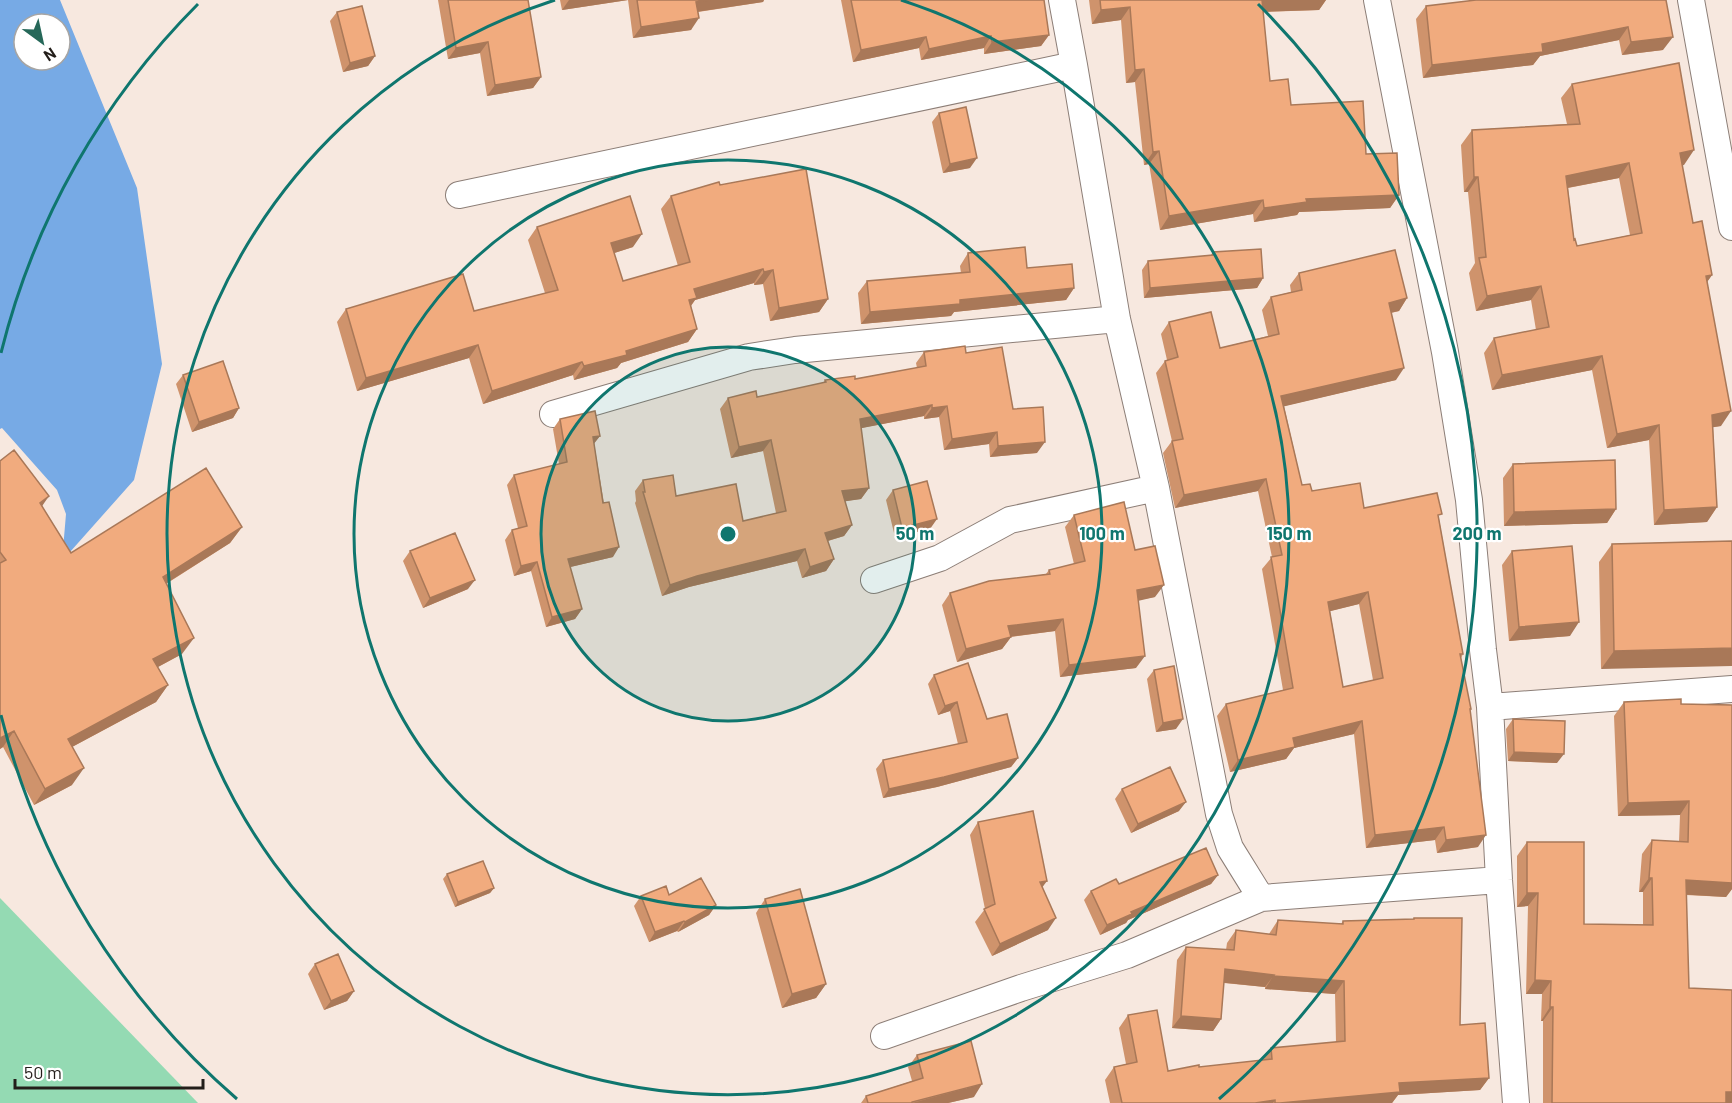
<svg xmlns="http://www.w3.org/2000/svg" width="1732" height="1103" viewBox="0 0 1732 1103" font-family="Barlow,sans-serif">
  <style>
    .green { fill: #94dab3 }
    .water { fill: #77aae5; fill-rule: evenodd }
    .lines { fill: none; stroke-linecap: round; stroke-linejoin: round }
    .street-casing { stroke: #8c7e77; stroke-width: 28 }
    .street { stroke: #fff; stroke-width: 26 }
    .wall { fill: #cf936c; fill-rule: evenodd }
    .shaded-wall { fill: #a97858 }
    .building { fill: #f1ab7e; stroke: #a97858; stroke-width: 1.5; fill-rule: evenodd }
    .ring { fill: none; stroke: #0f766e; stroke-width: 3 }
    .centre { fill: #0f766e; stroke: #fff; stroke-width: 3 }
    .ring-label { font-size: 18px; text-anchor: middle; font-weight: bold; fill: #0f766e; stroke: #fff; stroke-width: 4.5; stroke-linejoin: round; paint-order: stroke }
  </style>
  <rect width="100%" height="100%" fill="#f7e8df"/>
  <path class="green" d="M0,898L198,1103H0Z"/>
  <path class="water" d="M0,0H60L137,188L162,364L134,480L62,561L66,514L57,490L2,428L0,429ZM24,24H60V60H24Z"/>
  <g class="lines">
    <g class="street-casing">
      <path id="street" d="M1062,0L1074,65L1117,319L1156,488L1219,814L1230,848L1261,898L1499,880
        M1377,0L1445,352L1469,500L1483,650L1490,707L1499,880L1516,1103
        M1691,0L1732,227
        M459,195L1074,65
        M553,414L749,357L795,350L1117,319
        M874,580L940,558L1010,520L1156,488
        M1490,707L1732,689
        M884,1036L1021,988L1127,955L1261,898"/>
    </g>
    <use href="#street" class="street"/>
  </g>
  <path class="wall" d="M438,0H528L541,77L533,88L487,96L480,53L448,59Z
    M560,0H764L763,2L698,12L691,30L633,38L628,0L562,10Z
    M841,0H1044L1049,35L1041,46L984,54V48L921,60L919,48L853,62Z
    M1089,0H1326L1319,10L1263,12L1270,81L1291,105L1366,154L1399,195L1390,208L1299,212L1297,215L1254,222L1253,214L1160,230L1149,164L1144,165L1135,82L1126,83L1121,20L1092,24Z
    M1666,0L1663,50L1622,55L1619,40L1540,56L1533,65L1423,78L1416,19L1426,6Z
    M337,12L375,56L368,66L343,72L330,21Z
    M1572,84L1684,165H1682L1693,223L1712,275L1707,282L1721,426L1713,427L1717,507L1707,522L1654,525L1649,440L1607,448L1592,370L1492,390L1484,353L1494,338L1536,330L1531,300L1476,311L1469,273L1475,263L1468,192H1464L1461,145L1472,130L1567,124L1561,98ZM1619,178L1630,235L1577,246L1574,240L1568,188Z
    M939,113L970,168L943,173L932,122Z
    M720,185L828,299L819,312L770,321L763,284L754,285V283L695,300L691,306L697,329L688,342L621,363L617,368L574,380L573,375L483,404L469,358L357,391L337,322L346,309L474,311L545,293L528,240L537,227L633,247L614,253L623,281L678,266L661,209L671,196Z
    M1213,252L1263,278L1257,288L1144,298L1142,270L1148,261L1210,256Z
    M968,253L1027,268L1074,288L1066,300L954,312L951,316L861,324L858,293L867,281L961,273L960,266Z
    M1299,273L1407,298L1399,311L1391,313L1396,380L1284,406L1302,485L1312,491L1364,508L1439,519L1463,654L1461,658L1470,711L1478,847L1437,853L1435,840L1366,848L1354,734L1294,748L1286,759L1230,772L1217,716L1226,704L1283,690L1262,569L1272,557L1258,491L1175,508L1163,453L1172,441L1156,373L1165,361L1167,360L1161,334L1169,322L1220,348L1268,336L1262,310L1271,297L1291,292L1290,285ZM1359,604L1373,680L1343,687L1330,611Z
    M924,352L966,353L1013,409L1037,453L990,457L989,444L944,450L939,417L924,419V416L861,428L869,488L861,499L845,501L852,525L844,536L828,541L834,559L826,571L802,578L797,561L689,587L662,596L635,503L636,501L635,491L643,480L676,496L743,521L776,513L763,451L731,458L720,409L728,398L757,397L823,383L825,380L855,379L917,368L916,363Z
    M183,375L239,408L233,418L192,432L176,384Z
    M560,419L600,436L594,443L613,557L570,567L582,609L575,619L546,627L531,571L514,576L505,540L512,530L518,528L507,485L514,475L559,464L553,429Z
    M0,461L42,506L71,553L242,527L230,543L166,584L182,654L158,667L168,685L156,702L72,747V785L34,805L3,747L0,749Z
    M1513,464L1616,509L1607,523L1504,526L1503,478Z
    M893,490L930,529L895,537L886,500Z
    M1074,515L1135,550L1155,597L1138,600L1136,668L1060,677L1055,631L1011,637L1002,649L957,662L942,605L950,593L1046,574L1049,570L1074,564L1065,527Z
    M1732,541L1601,669L1599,562L1612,544Z
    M410,551L468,589L423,608L403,561Z
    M1512,551L1570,636L1509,641L1502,565Z
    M1154,670L1176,729L1156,732L1147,679Z
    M934,675L987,719L1018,758L1011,767L937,787L883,798L876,769L883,760L958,744L950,711L938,715L928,684Z
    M1624,702L1732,705V889L1726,897L1686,895L1689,988L1732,1103H1543V1021H1541L1542,994H1526L1528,906L1517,907V856L1527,842L1584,924L1643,925V892H1639L1642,854L1652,840L1679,842L1680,815L1618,816L1614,716Z
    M1513,719L1557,763L1508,761L1506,729Z
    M1122,789L1179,811L1131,833L1115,799Z
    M978,822L1042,888L1048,930L992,956L975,922L985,909L970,835Z
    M447,874L494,888L490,893L455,907L443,879Z
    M1218,875L1211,884L1128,920L1126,923L1100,935L1084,900L1091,891L1119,884Z
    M669,895L716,905L709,915L678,932L677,931L649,942L634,906L641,896Z
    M765,899L826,984L816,998L782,1008L756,913Z
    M1414,918L1460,1025L1489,1078L1480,1090L1398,1095L1392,1103H1110L1105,1080L1114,1067L1126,1064L1119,1028L1128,1015L1168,1071L1263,1060L1271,1048L1336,1042L1335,994L1265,989V987L1224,983L1221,1019L1213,1031L1172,1028L1177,960L1186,947L1226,950L1227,943L1236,930L1269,934L1278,920L1341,924L1343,921L1413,919Z
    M315,964L354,991L347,1001L324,1010L308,974Z
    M917,1055L974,1097L948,1103H861L866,1096L912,1081L908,1067Z"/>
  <path class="shaded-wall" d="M569,0H628L562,10Z
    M710,0H764L763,2L689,13L696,2Z
    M1261,0H1326L1319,10L1252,12Z
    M1130,7L1121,20L1092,24L1101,10Z
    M699,18L691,30L633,38L641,27Z
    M1628,27L1619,40L1540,56L1533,65L1423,78L1432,65Z
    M1049,35L1041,46L984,54L992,42Z
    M991,36L984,48L921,60L929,49Z
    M926,37L919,48L853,62L861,50Z
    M1673,37L1663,50L1622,55L1631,42Z
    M488,42L480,53L448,59L456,48Z
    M375,56L368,66L343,72L350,63Z
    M1144,69L1135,82L1126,83L1135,70Z
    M541,77L533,88L487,96L495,85Z
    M1694,150L1684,165L1670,168L1680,153Z
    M1159,151L1149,164L1144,165L1153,152Z
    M977,158L970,168L943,173L950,164Z
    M1629,163L1619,178L1556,190L1566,176Z
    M1474,177H1478L1468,192H1464Z
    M1399,195L1390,208L1299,212L1297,215L1254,222L1264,208L1306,199Z
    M1263,200L1253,214L1160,230L1169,216Z
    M642,234L633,247L602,257L611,243Z
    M763,269L754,283L695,300L687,311L679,313L694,289Z
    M773,270L763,284L754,285L764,272Z
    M1712,275L1702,289L1706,276Z
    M1263,278L1257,288L1144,298L1150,288Z
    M1541,286L1531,300L1476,311L1487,296Z
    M1074,288L1066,300L954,312L951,316L861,324L870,312L960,300Z
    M1407,298L1399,311L1380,315L1389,303Z
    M828,299L819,312L770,321L779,308Z
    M697,329L688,342L621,363L617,368L574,380L584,366L626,351Z
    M478,345L469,358L357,391L366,378Z
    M1602,356L1592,370L1492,390L1502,375Z
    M582,362L573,375L483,404L492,391Z
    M1404,368L1396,380L1273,409L1281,396Z
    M932,405L924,416L852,430L860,419Z
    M947,406L939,417L924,419L932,408Z
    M239,408L233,418L192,432L199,422Z
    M1731,411L1721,426L1702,429L1712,415Z
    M1659,425L1649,440L1607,448L1617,434Z
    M997,432L989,444L944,450L952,439Z
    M600,436L593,445V437Z
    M771,440L763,451L731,458L739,447Z
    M1045,442L1037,453L990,457L998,446Z
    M1266,479L1258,491L1175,508L1184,495Z
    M869,488L861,499L834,503L842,491Z
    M49,496L38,512L40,503Z
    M1717,507L1707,522L1654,525L1664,510Z
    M1616,509L1607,523L1504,526L1514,512Z
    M937,519L930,529L895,537L902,528Z
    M852,525L844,536L817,544L825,533Z
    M242,527L230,543L151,593L163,577Z
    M619,547L613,557L562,569L568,559Z
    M805,549L797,561L689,587L662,596L670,585L697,576Z
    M834,559L826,571L802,578L810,567Z
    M537,562L531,571L514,576L521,566Z
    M475,580L468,589L423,608L430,598Z
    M1164,585L1155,597L1129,603L1137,590Z
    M1368,592L1359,604L1319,614L1328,602Z
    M582,609L575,619L546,627L552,617Z
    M1063,619L1055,631L999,638L1008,626Z
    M1579,622L1570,636L1509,641L1519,627Z
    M1011,637L1002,649L957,662L966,649Z
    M194,638L182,654L141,676L153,659Z
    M1732,648V666L1601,669L1614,651Z
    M1145,656L1136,668L1060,677L1069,665Z
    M168,685L156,702L57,755L68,739Z
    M957,702L950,711L938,715L945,706Z
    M1183,719L1176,729L1156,732L1163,723Z
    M1362,721L1354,734L1294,748L1286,759L1230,772L1238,760L1293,738Z
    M14,731L3,747L0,749V738Z
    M1514,752L1564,754L1557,763L1508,761Z
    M1018,758L1011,767L937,787L883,798L889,789Z
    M84,768L72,785L34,805L45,789Z
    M1689,801L1680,815L1618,816L1628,803Z
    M1186,802L1179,811L1131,833L1138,824Z
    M1444,827L1435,840L1366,848L1375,835Z
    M1486,835L1478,847L1437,853L1446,840Z
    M1218,875L1211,884L1128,920L1126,923L1100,935L1107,925L1131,912Z
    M1649,878H1652L1643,892H1639Z
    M1686,880L1732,881V889L1726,897L1676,894Z
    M1047,881L1038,893L1040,882Z
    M494,888L490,893L455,907L458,902Z
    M1527,893H1538L1528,906L1517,907Z
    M716,905L709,915L678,932L685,922Z
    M1056,918L1048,930L992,956L1000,944Z
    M684,921L677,931L649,942L655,932Z
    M1225,969L1274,975L1265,987L1217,982Z
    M1273,976L1344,981L1335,994L1265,989Z
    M1535,980L1551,981L1542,994H1526Z
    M826,984L816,998L782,1008L792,994Z
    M354,991L347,1001L324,1010L331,1001Z
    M1550,1007H1553L1543,1021H1541Z
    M1181,1016L1221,1019L1213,1031L1172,1028Z
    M1489,1078L1480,1090L1398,1095L1392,1103H1280L1399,1083Z
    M982,1084L974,1097L948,1103H912Z
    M1726,1092H1732V1103H1718Z
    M1275,1100L1273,1103H1255Z"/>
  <path class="building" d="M448,0H528L541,77L495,85L488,42L456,48Z
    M637,0H710L696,2L699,18L641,27Z
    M851,0H1044L1049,35L992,42L991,36L929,49L926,37L861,50Z
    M1100,0H1262L1270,81L1288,79L1291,105L1363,101L1366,154L1397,153L1399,195L1306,199L1307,202L1264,208L1263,200L1169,216L1159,151L1153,152L1144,69L1135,70L1130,7L1101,10Z
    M1476,0H1666L1673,37L1631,42L1628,27L1542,44L1543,52L1432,65L1426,6Z
    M362,6L375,56L350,63L337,12Z
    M1679,63L1694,150L1680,153L1693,223L1702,221L1712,275L1706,276L1731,411L1712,415L1717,507L1664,510L1659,425L1617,434L1602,356L1502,375L1494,338L1549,327L1541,286L1487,296L1479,258L1486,257L1478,177H1474L1472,130L1580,124L1572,84ZM1629,163L1642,233L1577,246L1575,239L1574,240L1566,176Z
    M966,107L977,158L950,164L939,113Z
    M806,169L828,299L779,308L773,270L764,272L763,269L694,289L697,298L689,300L697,329L626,351L627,355L584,366L582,362L492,391L478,345L366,378L346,309L463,274L474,311L558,290L537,227L630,196L642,234L611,243L623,281L690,262L671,196L719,182L720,185Z
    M1025,247L1027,268L1072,264L1074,288L960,300V304L870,312L867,281L970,272L968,253Z
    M1261,249L1263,278L1150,288L1148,261L1213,255V252Z
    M1395,250L1407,298L1389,303L1404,368L1281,396L1302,485L1310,484L1312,491L1360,483L1364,508L1437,493L1442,514L1438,515L1463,654H1460L1471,709H1470L1486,835L1446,840L1444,827L1375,835L1362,721L1293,738L1295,747L1238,760L1226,704L1293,688L1271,557L1282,555L1266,479L1184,495L1172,441L1183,439L1165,361L1178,357L1169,322L1211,312L1220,348L1279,334L1271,297L1302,290L1299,273ZM1368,592L1383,678L1343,687L1328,602Z
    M965,346L966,353L1002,347L1013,409L1043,407L1045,442L998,446L997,432L952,439L947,406L932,408V405L860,419L869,488L842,491L852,525L825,533L834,559L810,567L805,549L697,576L670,585L643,492H645L643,480L673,475L676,496L736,484L743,521L786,511L771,440L739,447L728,398L756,391L757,397L826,382L825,380L855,376V379L926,366L924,352Z
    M223,361L239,408L199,422L183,375Z
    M595,411L600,436L593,437L603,503L609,502L619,547L568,559L582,609L552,617L537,562L521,566L512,530L527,526L514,475L567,462L560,419Z
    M14,450L49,496L40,503L71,553L206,468L242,527L163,577L194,638L153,659L168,685L68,739L84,768L45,789L14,731L0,738V563L6,560L0,552V461Z
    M1615,460L1616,509L1514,512L1513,464Z
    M927,481L937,519L902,528L893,490Z
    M1124,502L1135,550L1155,546L1164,585L1137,590L1145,656L1069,665L1063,619L1008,626L1011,637L966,649L950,593L989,581L1050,574L1049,570L1085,561L1074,515Z
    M455,533L475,580L430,598L410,551Z
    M1732,541V648L1614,651L1612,544Z
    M1572,546L1579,622L1519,627L1512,551Z
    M968,663L987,719L1007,714L1018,758L944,777L889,789L883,760L967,742L957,702L945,706L934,675Z
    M1174,666L1183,719L1163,723L1154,670Z
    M1681,699V704L1732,705V883L1686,880L1689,988L1732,990V1092H1726V1103H1552L1553,1007H1550L1551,981L1535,980L1538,893H1527V842H1584V924L1653,925L1652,878H1649L1652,840L1688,842L1689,801L1628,803L1624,702Z
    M1513,719L1565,721L1564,754L1514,752Z
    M1170,767L1186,802L1138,824L1122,789Z
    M1033,811L1047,881L1040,882L1056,918L1000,944L984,909L995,904L978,822Z
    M1206,848L1218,875L1131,912L1132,914L1107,925L1091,891L1116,879L1119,884Z
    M483,861L494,888L458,902L447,874Z
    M701,878L716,905L685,922L684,921L655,932L641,896L666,886L669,895Z
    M800,889L826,984L792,994L765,899Z
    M1414,918H1462L1460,1025L1485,1023L1489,1078L1399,1083L1400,1092L1280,1103H1275V1100L1255,1103H1122L1114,1067L1137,1062L1128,1015L1157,1010L1168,1071L1199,1065V1067L1272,1059L1271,1048L1345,1041L1344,981L1273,976L1274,975L1225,969L1221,1019L1181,1016L1186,947L1234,950L1236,930L1276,935L1278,920L1343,924V921L1414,919Z
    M338,954L354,991L331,1001L315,964Z
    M971,1041L982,1084L912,1102V1103H868L866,1096L923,1078L917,1055Z"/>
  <circle cx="728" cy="534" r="187" fill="#0f766e" fill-opacity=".12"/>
  <g class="ring">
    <circle cx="728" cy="534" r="187"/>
    <circle cx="728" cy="534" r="374"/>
    <path d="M901 0A561 561 0 1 1 555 0"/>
    <path d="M237 1099A749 749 0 0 1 1 715M1 353A749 749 0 0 1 198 4M1258 4A749 749 0 0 1 1219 1099"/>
  </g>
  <circle cx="728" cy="534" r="9" class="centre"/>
  <g class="ring-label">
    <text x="915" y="540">50 m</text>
    <text x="1102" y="540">100 m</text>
    <text x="1289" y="540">150 m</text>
    <text x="1477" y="540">200 m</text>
  </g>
  <g transform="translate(42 42) rotate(147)"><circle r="28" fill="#ffffff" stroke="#a7a5a3" stroke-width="1.5"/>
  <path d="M0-4.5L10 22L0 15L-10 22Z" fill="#266859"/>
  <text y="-9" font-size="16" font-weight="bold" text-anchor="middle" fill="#231e1a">N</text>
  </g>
  <path d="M15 1079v9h188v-9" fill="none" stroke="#231e1a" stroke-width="3"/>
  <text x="24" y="1079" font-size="18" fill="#231e1a" stroke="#ffffff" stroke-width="4.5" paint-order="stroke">50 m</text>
</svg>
